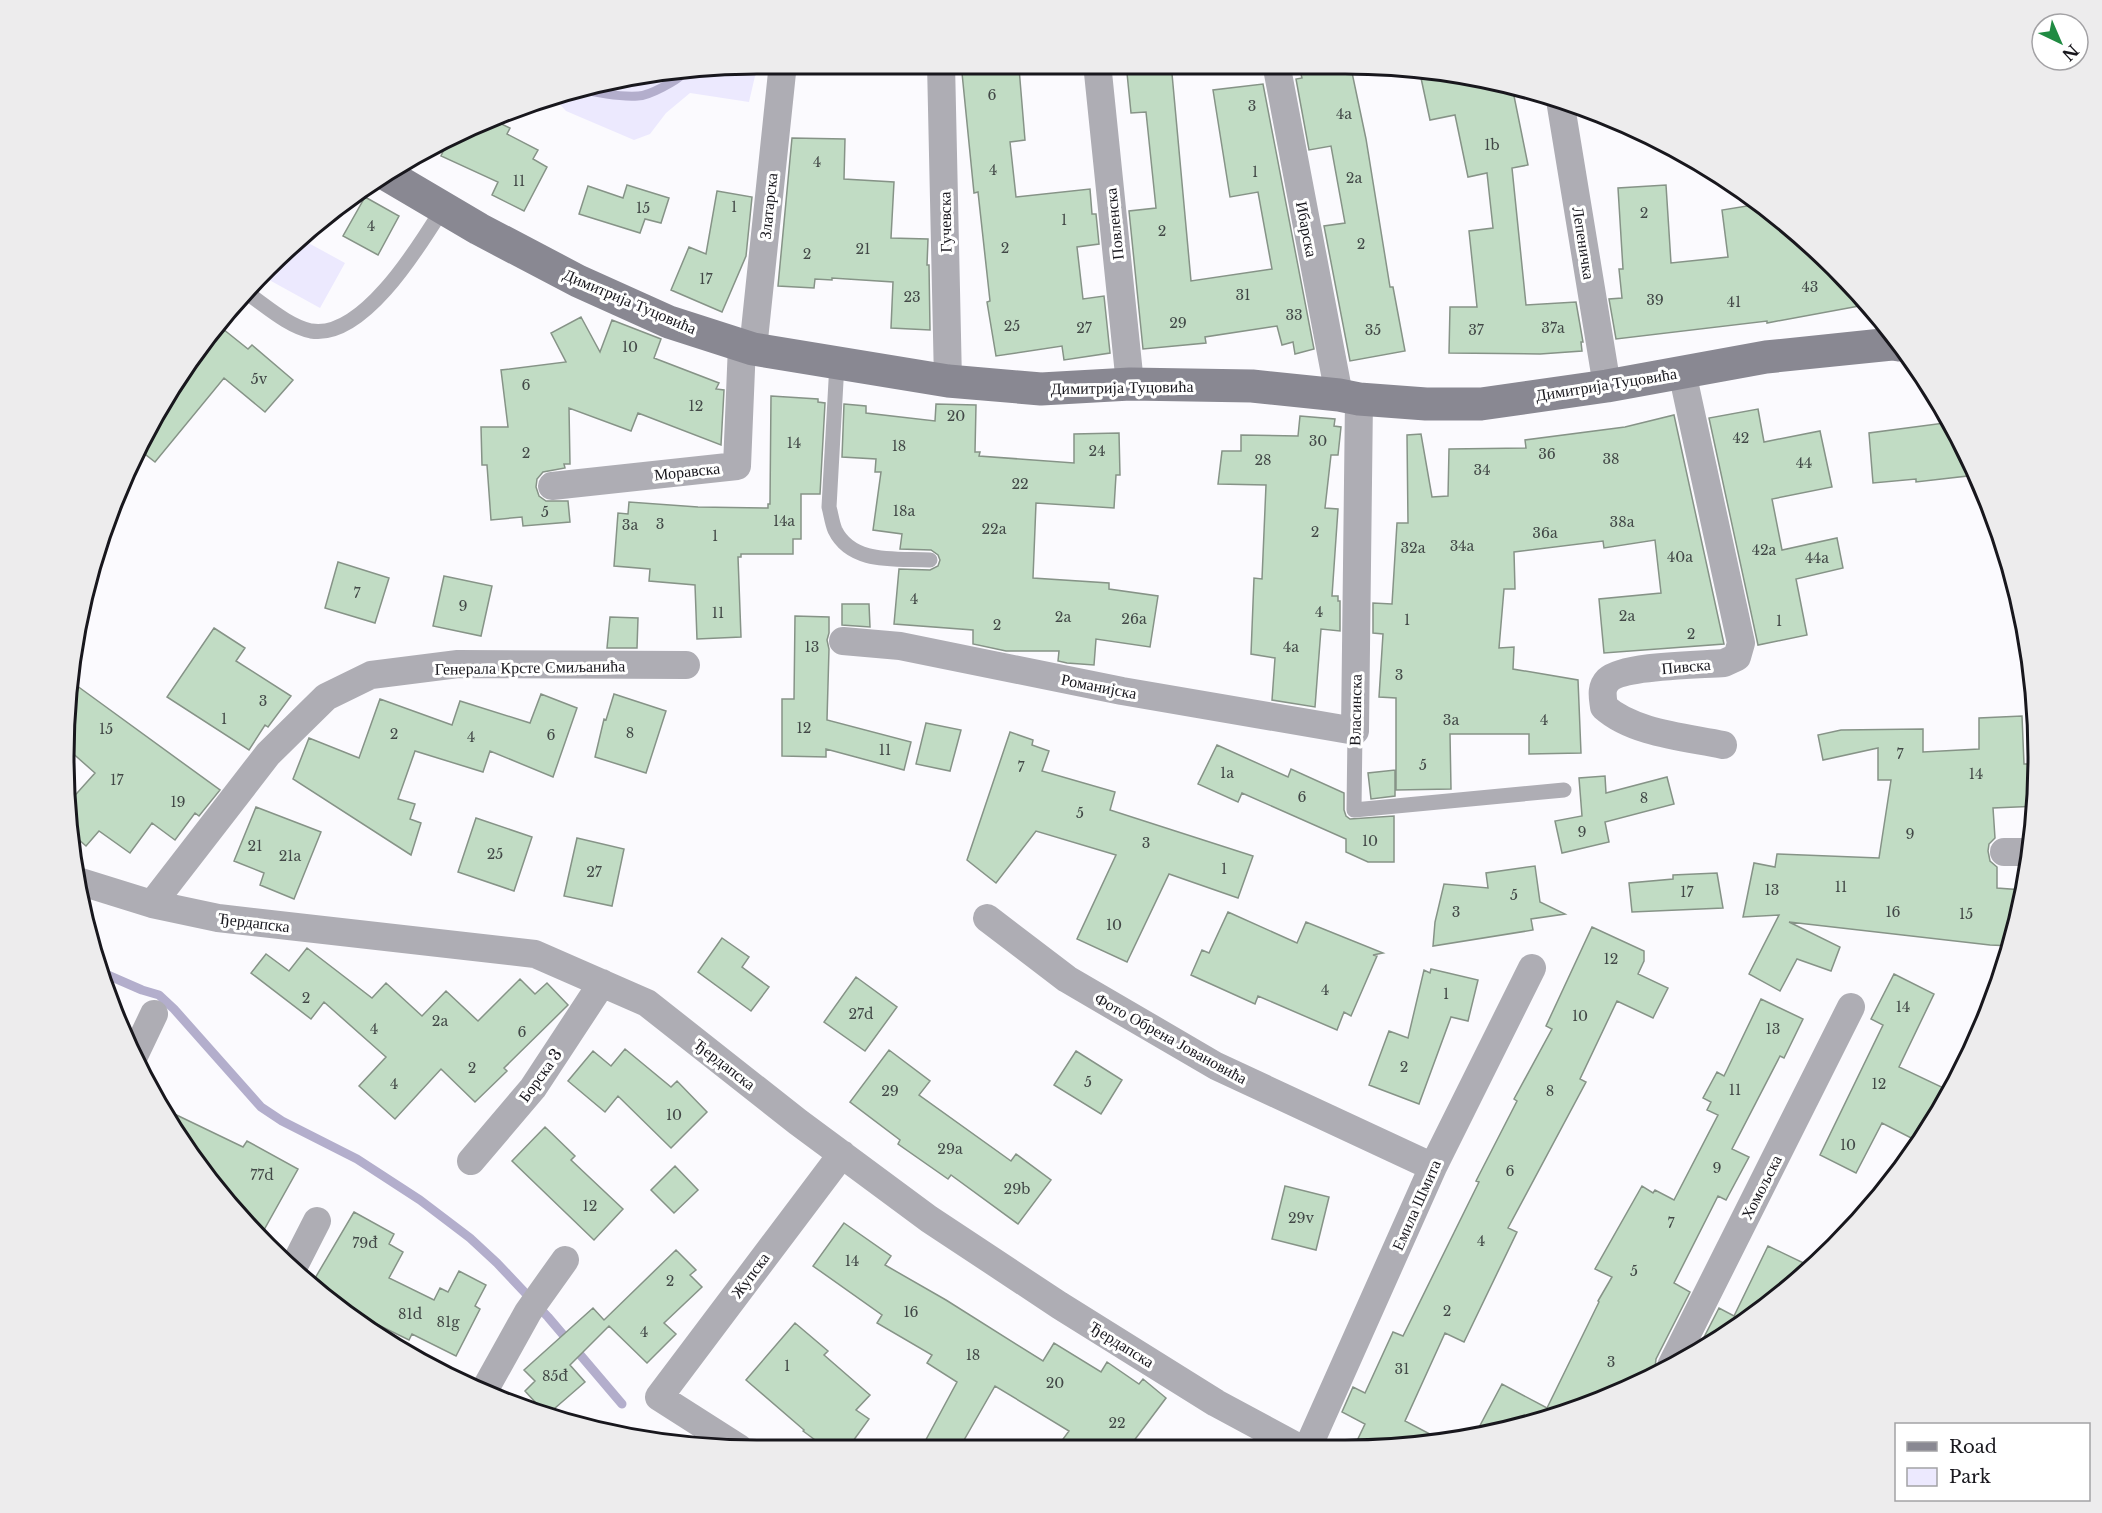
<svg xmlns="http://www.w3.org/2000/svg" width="2102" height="1513" viewBox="0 0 2102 1513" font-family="'Libre Baskerville',serif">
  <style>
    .green { fill: #ece9fe }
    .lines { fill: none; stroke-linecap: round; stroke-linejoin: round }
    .stream { stroke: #b3aecc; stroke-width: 9 }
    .building { fill: #c1dcc4; stroke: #869387; stroke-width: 1.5 }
    .lane { stroke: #aeadb4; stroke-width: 15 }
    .street { stroke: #aeadb4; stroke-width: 28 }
    .secondary { stroke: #898892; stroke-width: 33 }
    .labels { text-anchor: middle; stroke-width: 6; stroke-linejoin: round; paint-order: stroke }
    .number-label { font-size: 14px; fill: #424847 }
    .street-label { font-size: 16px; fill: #18171d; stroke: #fff }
    .rim { fill: none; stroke: #18171d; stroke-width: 3 }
  </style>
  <rect width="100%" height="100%" fill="#fbfafe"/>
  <path class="green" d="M758,63L749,102L690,93L666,113L650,134L634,140L566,111L553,97L577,87Z
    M303,240L345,263L320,308L262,276Z"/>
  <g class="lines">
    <path class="stream" d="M576,87C593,93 620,97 638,96C649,96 676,81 684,73
      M103,973L142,990L159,995L174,1009L261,1107L282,1121L357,1159L420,1200L470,1238L497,1263L548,1317L622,1404"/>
  </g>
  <path class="building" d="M1126,63H1171L1191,281L1272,269L1258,192L1230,197L1213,90L1263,84L1314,349L1295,354L1293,342L1282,345L1277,326L1205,337L1206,343L1143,349L1129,211L1156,208L1146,112L1131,113Z
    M1298,63H1350L1366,139L1390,287H1393L1405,351L1350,361L1324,226L1345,223L1331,146L1309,150L1296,79L1302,78Z
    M1019,68L1025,140L1010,142L1016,197L1090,189L1092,214H1096L1099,244L1077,247L1083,299L1104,296L1110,353L1064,360L1062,346L996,356L987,302L990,301L978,192L974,193L962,73Z
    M1448,73L1481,76L1512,86L1528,165L1512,168L1526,305L1576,302L1583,342H1581L1582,351L1540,354L1449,353L1450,307H1477L1469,231L1493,228L1487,173L1468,177L1455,115L1430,120L1421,78Z
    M491,119L510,128L507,134L538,150L533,159L547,167L524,211L492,195L498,182L441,156L451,134Z
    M792,138L845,139L844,179L894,182L891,238L928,239L927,265H929L930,330L891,328L893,282L832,278V280L815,279L814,288L778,286Z
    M627,185L669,198L661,223L645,219L640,233L579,214L588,186L623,198Z
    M1666,185L1671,263L1728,257L1722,210L1759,204L1802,235L1870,304L1767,323V321L1616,339L1609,299L1622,298L1619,269H1623L1618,188Z
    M717,191L752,197L746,256L722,312L671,290L689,247L706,254Z
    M365,197L399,216L378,255L343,236Z
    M581,317L600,352L612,320L661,339L654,358L719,383L716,389L724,390L721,445L638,413L631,431L569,408L570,464H564L565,468L543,472L537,479L536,487L539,496L546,501H568L570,522L523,526L522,517L491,520L487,465H482L481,427H508L501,370L566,362L551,333Z
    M218,325L248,349L252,345L293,380L265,412L224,378L155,462L136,447Z
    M771,396L818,399V402L825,403L820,494H801V539H793V554H741V557H738L741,637L697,639L695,585L649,581L650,569L614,566L618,513L628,514L629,502L698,507L768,508V504H770Z
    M844,404L866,406V413L935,421L936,404L976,405L975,452H980L979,456L1074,463V434L1119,433L1120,475H1116L1114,508L1036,503L1033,578L1109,583V589L1158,596L1150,647L1096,639L1094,665L1067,663L1058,661L1059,651H1006L973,644V630L894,624L899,569L930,570L938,566L940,560L938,555L931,550L900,549L902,534L873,530L881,472H875L876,459L842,457Z
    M1758,409L1764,442L1820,431L1832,487L1772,499L1782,550L1837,538L1843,568L1796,579L1807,635L1758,645L1709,418Z
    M1674,415L1724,644L1604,653L1599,599L1661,593L1655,540L1604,548L1603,541L1514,552L1515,589H1504L1499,648L1514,647L1513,669L1578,680L1581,753L1529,754V734H1450L1451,789L1396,790V698L1379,697L1383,634L1373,633V603L1392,604L1397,523H1408L1407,435L1421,434L1432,497L1448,496L1449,449L1526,448L1525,440L1625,427Z
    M1300,416L1335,419L1334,426L1341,427L1338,455H1331L1325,508L1338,509L1332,596H1338V601H1340V631L1321,629L1315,707L1272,700L1275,658L1251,654L1254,578L1262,579L1266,485L1218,484L1222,451H1241V435L1298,436Z
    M1952,422L1976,475L1916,482V479L1873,483L1869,433Z
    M338,562L389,578L375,623L325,608Z
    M444,576L492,586L481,636L433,626Z
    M842,604H869L870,627L842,625Z
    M795,616L829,617V633L827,640L829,649L827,720L911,742L904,770L826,749V757L782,756V699H794Z
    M610,617L638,618L637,648H607Z
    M214,628L245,648L236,661L291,696L268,727L265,725L249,750L167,697Z
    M69,680L220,790L199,816L195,813L175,840L152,823L130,853L99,831L86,846L69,831V802L95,773L69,750Z
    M541,694L577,708L553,777L490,751L483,772L415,751L398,799L415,804L410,819L421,823L411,855L293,779L309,738L359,758L380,699L452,725L460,701L530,723Z
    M614,694L666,711L646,773L595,757L604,719L606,720Z
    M2022,716L2024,764H2036L2037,806L1993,808L1995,838L1989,844L1988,851L1990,861L1997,867V888L2023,890L2015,936L2012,946L1990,945L1789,922L1840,947L1831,971L1797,959L1780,991L1749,974L1779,915L1743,917L1754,863L1775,867L1777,854L1879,858L1891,780H1878V748L1823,760L1818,735L1841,730L1923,729V752L1979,749V718Z
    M926,723L961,730L950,771L916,764Z
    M1010,732L1033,740L1032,745L1049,751L1042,771L1115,792L1110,810L1253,856L1238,898L1169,874L1127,962L1077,939L1116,855L1036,831L996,883L967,860Z
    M1217,745L1288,777L1291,769L1344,793V810L1346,816L1350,819L1394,816V862H1368L1346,852V839L1242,793L1238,802L1198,784Z
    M1395,770V796L1371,799L1368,773Z
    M1605,776L1606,793L1667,777L1674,804L1605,822L1609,842L1562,853L1555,821L1582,816L1579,778Z
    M256,807L321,832L294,899L260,885L264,873L234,861Z
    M476,818L532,837L514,891L458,872Z
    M577,838L624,849L612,906L564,896Z
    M1535,866L1540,902L1565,914L1531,919L1533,930L1433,946L1435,922L1444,884L1488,888L1486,873Z
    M1717,873L1723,908L1632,912L1629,883L1673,879V875Z
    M1228,912L1297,943L1306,922L1383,953L1373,955L1377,956L1351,1016L1344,1012L1337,1030L1258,996L1255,1004L1191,975L1202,950L1209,953Z
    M1592,927L1644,951V961L1638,974L1668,988L1653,1018L1617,1001L1580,1079L1586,1082L1508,1228L1517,1232L1464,1342L1445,1333L1405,1421L1445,1442L1436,1444L1355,1445L1365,1424L1342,1412L1353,1387L1365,1393L1393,1332L1403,1336L1479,1182L1476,1181L1517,1101L1514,1099L1552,1029L1546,1026Z
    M722,938L749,957L742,967L769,987L751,1011L698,972Z
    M307,948L372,998L386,983L422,1016L446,991L478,1021L520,979L535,994L547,983L568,1005L504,1068L507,1071L475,1102L441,1069L395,1119L359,1086L386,1057L324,1002L311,1019L251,973L266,954L289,971Z
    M1431,969L1478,980L1468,1021L1451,1017L1419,1104L1369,1085L1389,1031L1408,1038L1424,970L1430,973Z
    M1894,974L1934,994L1899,1067L1950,1091L1919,1142L1882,1123L1856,1173L1820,1155L1883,1025L1871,1019Z
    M856,977L897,1007L865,1051L824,1022Z
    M1761,999L1803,1019L1784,1058L1780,1056L1732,1149L1749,1157L1726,1200L1718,1196L1674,1283L1690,1292L1656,1359L1655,1368L1657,1375L1568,1413L1475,1435L1502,1384L1547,1408L1599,1302L1598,1301L1612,1277L1595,1269L1642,1186L1653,1193L1655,1190L1674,1200L1718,1115L1707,1110L1711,1102L1703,1098L1717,1072L1724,1076Z
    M625,1049L671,1087L677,1081L707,1112L671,1148L618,1096L605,1112L568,1081L593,1051L611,1066Z
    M889,1050L930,1081L919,1095L1011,1161L1016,1154L1051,1180L1018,1224L951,1175L948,1179L898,1144L900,1140L850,1102Z
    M1076,1051L1122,1080L1101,1114L1054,1085Z
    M162,1108L243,1147L247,1141L298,1169L260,1237L235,1214L180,1142Z
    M545,1127L575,1156L571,1160L623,1209L594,1240L512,1161Z
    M675,1166L698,1190L674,1213L651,1190Z
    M1285,1186L1329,1197L1316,1250L1272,1239Z
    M354,1212L394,1234L389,1244L403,1252L389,1278L434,1300L440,1288L448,1292L459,1271L486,1285L475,1306L480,1309L456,1356L412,1334L409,1340L360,1316L358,1321L334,1306L311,1285Z
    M844,1223L891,1256L885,1265L946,1300L1043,1361L1054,1343L1101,1372L1107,1362L1139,1384L1143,1379L1166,1398L1130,1446H1058L1069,1431L995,1386L960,1447H922L957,1382L927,1363L932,1355L877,1323L882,1315L813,1266Z
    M1768,1246L1812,1267L1802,1278L1699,1347L1719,1308L1734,1316Z
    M676,1250L696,1270L690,1275L702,1287L664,1323L676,1334L647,1363L609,1326L570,1365L585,1382L547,1415L525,1391L535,1381L524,1370L593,1308L604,1320Z
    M795,1323L828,1351L824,1355L870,1395L856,1410L869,1419L848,1448H826L803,1431L804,1430L746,1380Z"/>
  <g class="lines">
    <path class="lane" d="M244,291C264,304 287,326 311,331C363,340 420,245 443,208
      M837,363L829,507C831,514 832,523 835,530C852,565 897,558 930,560
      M1355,731L1354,810L1564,790"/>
    <path class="street" d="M941,63L948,381
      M1097,63L1130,384
      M1276,63L1339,395
      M1560,100L1607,386
      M753,349L783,63
      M1682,372L1741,643L1737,657L1724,663C1701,665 1624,665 1608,680C1600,688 1603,698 1604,707C1633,733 1685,737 1723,745
      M552,486L737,466L742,345
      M843,641L900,646L1122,691L1355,731L1359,399
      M2004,852H2029
      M78,881L152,904L218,918L535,954L647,1003L798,1122L929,1219L1059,1305L1216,1403L1294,1445
      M152,904L268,754L326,697L371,675L458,664L686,665
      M987,918L1067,979L1216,1066L1433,1167
      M134,1056L154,1014
      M471,1161L533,1088L602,983
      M293,1268L317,1221
      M1671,1366L1851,1007
      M484,1391L528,1312L565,1260
      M1309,1445L1433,1167L1532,968
      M739,1448L659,1397L842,1154"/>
    <path class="secondary" d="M384,173L479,229L578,281L669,322L753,349L948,381L1041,389L1130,384L1252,386L1339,395L1359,399L1426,404H1481L1607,386L1766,357L1892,344L1899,345"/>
  </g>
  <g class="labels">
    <g class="number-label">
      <text x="992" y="100">6</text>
      <text x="1252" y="111">3</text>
      <text x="1344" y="119">4a</text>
      <text x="1492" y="150">1b</text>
      <text x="817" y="167">4</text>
      <text x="993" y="175">4</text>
      <text x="1255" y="177">1</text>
      <text x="1354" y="183">2a</text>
      <text x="519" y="186">11</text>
      <text x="734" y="212">1</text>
      <text x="643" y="213">15</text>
      <text x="1644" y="218">2</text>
      <text x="1064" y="225">1</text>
      <text x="371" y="231">4</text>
      <text x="1162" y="236">2</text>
      <text x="1361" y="249">2</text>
      <text x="1005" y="253">2</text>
      <text x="863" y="254">21</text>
      <text x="807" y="259">2</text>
      <text x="706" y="284">17</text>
      <text x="1810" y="292">43</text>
      <text x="1243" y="300">31</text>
      <text x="912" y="302">23</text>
      <text x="1655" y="305">39</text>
      <text x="1734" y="307">41</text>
      <text x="1294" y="320">33</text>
      <text x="1178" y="328">29</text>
      <text x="1012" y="331">25</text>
      <text x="1084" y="333">27</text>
      <text x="1553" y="333">37a</text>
      <text x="1373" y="335">35</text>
      <text x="1476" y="335">37</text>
      <text x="630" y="352">10</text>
      <text x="259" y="384">5v</text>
      <text x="526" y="390">6</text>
      <text x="696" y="411">12</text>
      <text x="956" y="421">20</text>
      <text x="1741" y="443">42</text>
      <text x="1318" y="446">30</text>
      <text x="794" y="448">14</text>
      <text x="899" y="451">18</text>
      <text x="1097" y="456">24</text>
      <text x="526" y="458">2</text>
      <text x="1547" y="459">36</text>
      <text x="1611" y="464">38</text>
      <text x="1263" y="465">28</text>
      <text x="1804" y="468">44</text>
      <text x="1482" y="475">34</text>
      <text x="1020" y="489">22</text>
      <text x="904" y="516">18a</text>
      <text x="545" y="517">5</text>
      <text x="784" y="526">14a</text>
      <text x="1622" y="527">38a</text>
      <text x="660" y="529">3</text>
      <text x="630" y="530">3a</text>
      <text x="994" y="534">22a</text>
      <text x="1315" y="537">2</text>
      <text x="1545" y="538">36a</text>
      <text x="715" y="541">1</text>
      <text x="1462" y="551">34a</text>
      <text x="1413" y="553">32a</text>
      <text x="1764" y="555">42a</text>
      <text x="1680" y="562">40a</text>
      <text x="1817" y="563">44a</text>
      <text x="357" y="598">7</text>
      <text x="914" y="604">4</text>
      <text x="463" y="611">9</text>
      <text x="1319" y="617">4</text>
      <text x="718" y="618">11</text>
      <text x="1627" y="621">2a</text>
      <text x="1063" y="622">2a</text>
      <text x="1134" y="624">26a</text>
      <text x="1407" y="625">1</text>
      <text x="1779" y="626">1</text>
      <text x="997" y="630">2</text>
      <text x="1691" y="639">2</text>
      <text x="812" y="652">13</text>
      <text x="1291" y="652">4a</text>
      <text x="1399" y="680">3</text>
      <text x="263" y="706">3</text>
      <text x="224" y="724">1</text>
      <text x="1451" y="725">3a</text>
      <text x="1544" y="725">4</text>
      <text x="804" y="733">12</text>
      <text x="106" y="734">15</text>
      <text x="630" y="738">8</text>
      <text x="394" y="739">2</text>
      <text x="551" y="740">6</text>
      <text x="471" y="742">4</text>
      <text x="885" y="755">11</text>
      <text x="1900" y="759">7</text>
      <text x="1423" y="770">5</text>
      <text x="1021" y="772">7</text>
      <text x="1227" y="778">1a</text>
      <text x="1976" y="779">14</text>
      <text x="117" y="785">17</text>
      <text x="1302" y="802">6</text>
      <text x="1644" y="803">8</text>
      <text x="178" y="807">19</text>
      <text x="1080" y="818">5</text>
      <text x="1582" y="837">9</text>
      <text x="1910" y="839">9</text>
      <text x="1370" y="846">10</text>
      <text x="1146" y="848">3</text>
      <text x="255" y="851">21</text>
      <text x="495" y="859">25</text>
      <text x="290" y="861">21a</text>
      <text x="1224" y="874">1</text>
      <text x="594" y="877">27</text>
      <text x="1841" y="892">11</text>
      <text x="1772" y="895">13</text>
      <text x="1687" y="897">17</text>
      <text x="1514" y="900">5</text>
      <text x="1456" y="917">3</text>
      <text x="1893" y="917">16</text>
      <text x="1966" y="919">15</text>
      <text x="1114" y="930">10</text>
      <text x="1611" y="964">12</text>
      <text x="1325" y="995">4</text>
      <text x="1446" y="999">1</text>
      <text x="306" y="1003">2</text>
      <text x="1903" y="1012">14</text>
      <text x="861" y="1019">27d</text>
      <text x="1580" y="1021">10</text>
      <text x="440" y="1026">2a</text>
      <text x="374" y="1034">4</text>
      <text x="1773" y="1034">13</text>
      <text x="522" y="1037">6</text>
      <text x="1404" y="1072">2</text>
      <text x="472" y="1073">2</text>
      <text x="1088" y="1087">5</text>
      <text x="394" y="1089">4</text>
      <text x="1879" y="1089">12</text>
      <text x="1735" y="1095">11</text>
      <text x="890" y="1096">29</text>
      <text x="1550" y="1096">8</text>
      <text x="674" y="1120">10</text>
      <text x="1848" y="1150">10</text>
      <text x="950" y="1154">29a</text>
      <text x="1717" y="1173">9</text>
      <text x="1510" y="1176">6</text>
      <text x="262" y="1180">77d</text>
      <text x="1017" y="1194">29b</text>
      <text x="590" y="1211">12</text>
      <text x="1301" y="1223">29v</text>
      <text x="1671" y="1228">7</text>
      <text x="1481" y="1246">4</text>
      <text x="365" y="1248">79đ</text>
      <text x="852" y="1266">14</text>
      <text x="1634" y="1276">5</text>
      <text x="670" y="1286">2</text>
      <text x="1447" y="1316">2</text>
      <text x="911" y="1317">16</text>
      <text x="410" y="1319">81d</text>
      <text x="448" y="1327">81g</text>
      <text x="644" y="1337">4</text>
      <text x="973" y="1360">18</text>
      <text x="1611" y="1367">3</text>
      <text x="787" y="1371">1</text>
      <text x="1402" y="1374">31</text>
      <text x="555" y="1381">85đ</text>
      <text x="1055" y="1388">20</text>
      <text x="1117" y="1428">22</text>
    </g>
    <g class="street-label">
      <text transform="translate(768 206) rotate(-84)" y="6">Златарска</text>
      <text transform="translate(945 222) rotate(-91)" y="6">Гучевска</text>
      <text transform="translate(1114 224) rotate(-96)" y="6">Повленска</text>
      <text transform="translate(1307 229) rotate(79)" y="6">Ибарска</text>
      <text transform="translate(1584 243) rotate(81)" y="6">Лепеничка</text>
      <text transform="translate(630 301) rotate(23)" y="6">Димитрија Туцовића</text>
      <text transform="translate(1606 384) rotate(-9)" y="6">Димитрија Туцовића</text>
      <text transform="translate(1122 387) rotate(-1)" y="6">Димитрија Туцовића</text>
      <text transform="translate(687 471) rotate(-6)" y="6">Моравска</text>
      <text transform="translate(1686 666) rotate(-5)" y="6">Пивска</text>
      <text transform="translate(530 667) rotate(-1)" y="6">Генерала Крсте Смиљанића</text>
      <text transform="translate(1099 686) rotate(11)" y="6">Романијска</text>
      <text transform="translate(1355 710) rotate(-89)" y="6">Власинска</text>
      <text transform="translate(254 922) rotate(7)" y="6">Ђердапска</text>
      <text transform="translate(1171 1038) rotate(29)" y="6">Фото Обрена Јовановића</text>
      <text transform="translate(725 1064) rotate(38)" y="6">Ђердапска</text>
      <text transform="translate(540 1075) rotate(-54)" y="6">Борска 3</text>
      <text transform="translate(1761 1187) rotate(-63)" y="6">Хомољска</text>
      <text transform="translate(1416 1205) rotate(-66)" y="6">Емила Шмита</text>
      <text transform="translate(750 1275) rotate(-53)" y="6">Жупска</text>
      <text transform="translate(1122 1344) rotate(32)" y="6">Ђердапска</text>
    </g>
  </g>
  <path d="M0 0H2102V1513H0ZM757 74H1345A683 683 0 0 1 2028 757V757A683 683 0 0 1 1345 1440H757A683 683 0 0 1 74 757V757A683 683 0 0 1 757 74Z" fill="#edeced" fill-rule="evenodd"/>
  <path class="rim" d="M757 74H1345A683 683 0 0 1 2028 757V757A683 683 0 0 1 1345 1440H757A683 683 0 0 1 74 757V757A683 683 0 0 1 757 74Z"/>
  <rect x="1895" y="1423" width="195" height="78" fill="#ffffff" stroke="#a3a2a5" stroke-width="1.5"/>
  <rect x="1907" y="1442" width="30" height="9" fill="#898892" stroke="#a3a2a5" stroke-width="1.5"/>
  <text x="1949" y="1453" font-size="18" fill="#18171d">Road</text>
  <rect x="1907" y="1468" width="30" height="18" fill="#ece9fe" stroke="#a3a2a5" stroke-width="1.5"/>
  <text x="1949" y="1483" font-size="18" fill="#18171d">Park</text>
  <g transform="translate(2060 42) rotate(136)"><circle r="28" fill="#ffffff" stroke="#a3a2a5" stroke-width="1.5"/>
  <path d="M0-4.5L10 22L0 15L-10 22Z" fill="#208b42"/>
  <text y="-9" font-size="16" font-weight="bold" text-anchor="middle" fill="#18171d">N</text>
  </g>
</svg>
